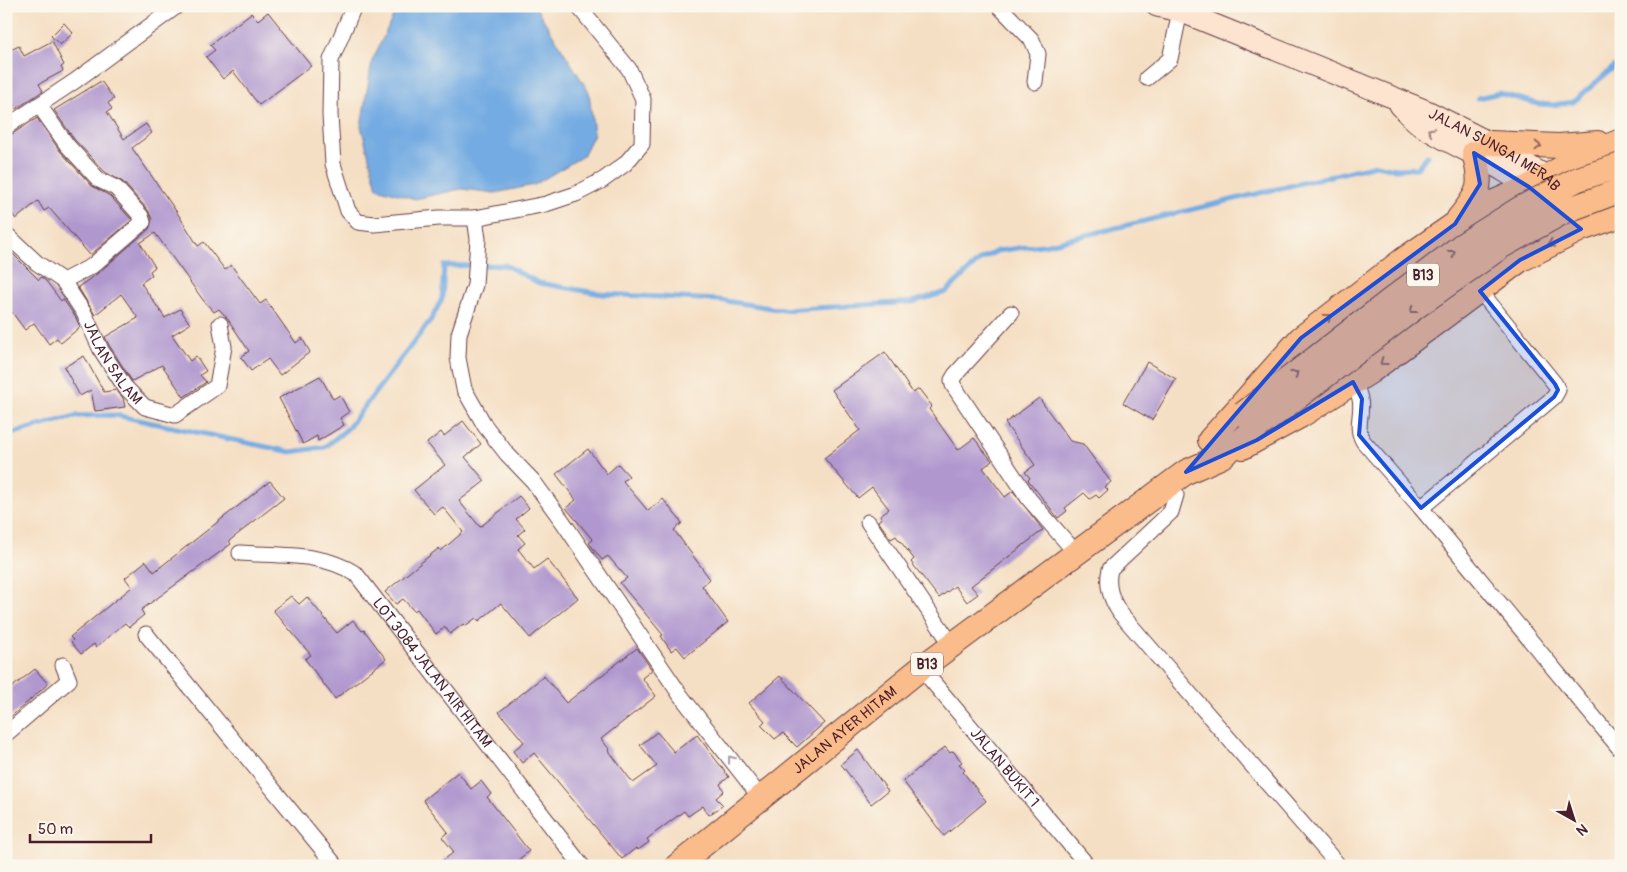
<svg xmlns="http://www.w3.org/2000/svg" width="1627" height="872" viewBox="0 0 1627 872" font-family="Pangolin,sans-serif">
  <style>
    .water { fill: #73abe2; stroke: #5e6586 }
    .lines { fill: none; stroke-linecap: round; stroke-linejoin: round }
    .stream { stroke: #73abe2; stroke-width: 5 }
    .building { fill: #b098cf }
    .street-casing { stroke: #643c42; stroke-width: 17 }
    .secondary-casing { stroke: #643c42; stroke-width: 23 }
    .primary-casing { stroke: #643c42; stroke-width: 26 }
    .street { stroke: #fff; stroke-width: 15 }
    .secondary { stroke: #fde4d0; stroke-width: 21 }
    .primary { stroke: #f9bc8a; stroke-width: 24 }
    .primary-bridge-casing { stroke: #643c42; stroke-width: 26; stroke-linecap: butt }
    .primary-bridge { stroke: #f9bc8a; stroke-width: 24 }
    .oneway { stroke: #a4827e }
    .oneway2 { stroke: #996656 }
    .oneway3 { stroke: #ae9aa0 }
    .marked { fill: #1d4ed8; fill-opacity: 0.2; stroke: #1d4ed8; stroke-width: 4; stroke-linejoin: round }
    .labels { text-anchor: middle; stroke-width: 4.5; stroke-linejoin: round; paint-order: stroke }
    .shield { fill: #fbf7ec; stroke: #7f6065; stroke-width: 1 }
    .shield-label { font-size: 14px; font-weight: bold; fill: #4a1f2b }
    .street-label { font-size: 15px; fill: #4a1f2b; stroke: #fbf7ec }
  </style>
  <rect width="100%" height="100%" fill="#fbf7ec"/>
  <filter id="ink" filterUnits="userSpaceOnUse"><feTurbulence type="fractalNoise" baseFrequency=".02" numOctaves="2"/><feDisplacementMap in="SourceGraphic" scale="10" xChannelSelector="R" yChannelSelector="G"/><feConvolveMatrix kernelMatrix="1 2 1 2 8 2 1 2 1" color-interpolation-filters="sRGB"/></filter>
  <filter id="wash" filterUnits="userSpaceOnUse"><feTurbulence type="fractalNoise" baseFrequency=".0096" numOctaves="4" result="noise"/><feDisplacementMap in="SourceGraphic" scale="20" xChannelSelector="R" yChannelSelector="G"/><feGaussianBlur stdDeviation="1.12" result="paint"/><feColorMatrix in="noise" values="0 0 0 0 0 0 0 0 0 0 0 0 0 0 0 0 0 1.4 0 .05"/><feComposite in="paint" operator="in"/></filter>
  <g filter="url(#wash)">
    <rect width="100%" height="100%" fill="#f5dfc4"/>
    <path class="water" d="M398,6H535L589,92L594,134L583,156L534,185L495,193L461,189L415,199L377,188L361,126L372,61Z"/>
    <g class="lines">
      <path class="stream" d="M1478,98L1499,93L1538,104L1553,105L1573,102L1621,61
        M6,435L76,416L115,415L291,452L325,447L348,428L430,321L442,299L444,266L505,265L539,283L602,294L719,300L784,310L912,302L946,292L980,260L997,251L1049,244L1376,165L1396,169L1417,168L1427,156"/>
    </g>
    <g id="blocks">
      <path class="building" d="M268,12L311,66L259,105L233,71L223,79L206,57L215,50L210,45L251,13L258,20Z
        M64,23L73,33L60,45L51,36Z
        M52,41L64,65L61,67L63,71L39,84L43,91L16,109L6,91V52L19,46L24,56Z
        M101,81L114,99L108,103L112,109L107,112L124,139L146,124L152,133L132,148L176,211L198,246L204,242L225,270L231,265L260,304L266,300L296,343L302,338L310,352L280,375L268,359L251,371L241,357L249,351L227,318L219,309L214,312L203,300L155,233L140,243L155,267L150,271L152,275L141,283L165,318L180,309L190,324L172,335L190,361L196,356L206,371L200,375L206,382L184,397L162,365L132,381L109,345L105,337L138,318L121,294L95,315L78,287L98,273L149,229L152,219L148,210L123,182L105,172L74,139L54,110Z
        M37,118L60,151L92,186L110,196L132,220L90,255L49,208L44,211L38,201L16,219L6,207V138Z
        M6,247L39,280L41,277L46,281L61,301L63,299L76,318L80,327L61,343L57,338L49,344L34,323L25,330L6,304Z
        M885,352L913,393L919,389L932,406L929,409L958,450L974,438L992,461L983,468L1005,497L1013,491L1043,530L971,586L978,594L967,602L955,586L939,598L911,562L914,559L904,546L896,536L891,539L878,521L882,518L880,515L889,509L872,487L858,498L824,458L860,430L832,390Z
        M84,356L104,392L116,390L123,398L125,407L95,411L91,390L80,396L64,367Z
        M1147,362L1176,379L1152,420L1123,403Z
        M320,376L333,399L340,395L349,412L340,418L344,425L318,441L317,436L303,444L279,398Z
        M1039,398L1070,441L1083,444L1111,482L1105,487L1108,490L1099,498L1096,495L1090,499L1084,493L1065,508L1067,511L1058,518L1028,480L1030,478L1025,472L1035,465L1005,423Z
        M463,421L481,444L465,457L485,481L459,501L480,527L519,496L529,508L516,519L525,529L518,535L525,543L518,549L534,569L547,559L578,598L530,638L501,603L479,621L476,618L465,626L463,624L450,634L445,627L436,634L417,609L414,611L403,599L396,604L385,592L439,548L441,551L463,532L443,507L434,514L414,490L445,465L427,443L441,432L444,436Z
        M588,449L607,474L618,464L629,476L623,481L648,511L663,499L682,523L674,530L710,579L702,586L728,622L685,657L677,647L671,651L661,636L663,635L620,583L627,578L608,556L602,560L589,543L593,540L566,508L576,500L556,474Z
        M270,481L284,498L229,541L231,544L141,610L144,615L129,627L125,623L96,647L94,644L81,654L71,642L73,640L70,637L132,587L125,578L146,561L154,572Z
        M291,596L299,604L307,597L337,633L353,620L362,631L364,630L386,659L335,699L305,659L311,655L273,610Z
        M637,648L652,670L642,678L656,696L601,739L610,750L609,751L633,783L657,766L640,745L657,732L674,752L697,735L729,777L720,784L724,791L716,798L723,805L709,815L703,806L688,816L684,811L647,839L649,842L638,850L636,848L622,859L534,753L522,763L513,751L524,742L499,712L544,676L566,703Z
        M35,669L48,684L6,721V692Z
        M780,676L824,723L797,747L783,733L775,739L761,725L765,721L749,703Z
        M945,747L950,753L953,751L962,762L959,764L965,770L963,772L986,801L944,836L903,781Z
        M858,750L888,791L871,804L841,764Z
        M458,772L471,789L481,781L491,794L487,797L529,851L511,866H436L454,852L442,837L448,832L423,800Z"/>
    </g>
  </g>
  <g filter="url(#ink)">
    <use href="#blocks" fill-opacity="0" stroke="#643c42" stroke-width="1"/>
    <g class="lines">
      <g class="street-casing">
        <g id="street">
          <path d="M354,6L331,60L330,115L333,164L348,211L358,222L374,224L439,218H475L546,204L576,194L603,180L625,164L642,144L643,99L629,69L578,6"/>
          <path d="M999,6L1032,40L1038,54L1035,82"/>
          <path d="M1147,78L1170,59L1180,11"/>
          <path d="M39,105L67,145L99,180L116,188L141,216L143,222L92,266L63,281"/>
          <path d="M6,127L75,81L177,6"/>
          <path d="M475,218L478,239L475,285L459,334L458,358L464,389L485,426L507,454L533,481L563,522L681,696L761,798"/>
          <path id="s1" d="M6,234L37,263L63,281L84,313L101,350L125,387L145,407L175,415L217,386L224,347L220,324"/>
          <path d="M1011,313L955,375L952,380L953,385L1029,499L1076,553"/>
          <path d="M1353,382C1370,409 1352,421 1363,441L1421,508L1621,750"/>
          <path d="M1171,483L1176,495L1171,512L1110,569C1106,586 1111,599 1120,613L1339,866"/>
          <path d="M1421,508L1554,397L1558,390L1555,384L1480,291"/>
          <path d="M868,522L952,645"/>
          <path id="s2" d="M240,553C277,556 323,552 356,574L582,866"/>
          <path d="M146,634L336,866"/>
          <path id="s3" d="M921,668L1088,866"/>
          <path d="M6,734L69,680L63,665"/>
        </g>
      </g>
      <g class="secondary-casing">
        <g id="secondary">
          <path id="s4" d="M1157,6L1180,11L1429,112L1490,143L1546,176L1557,188"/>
          <path d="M1400,105C1407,112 1414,121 1422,126C1460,150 1505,166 1539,196"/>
        </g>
      </g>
      <g class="primary-casing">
        <g id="primary">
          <path d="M1490,143L1559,146L1598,143"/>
          <path d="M1459,218C1480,192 1483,186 1474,153"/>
          <path d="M1210,440L1301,338L1403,260L1455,224L1485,206L1529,187L1581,157L1621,141"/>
          <path d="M1243,447L1300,416L1371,371L1520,260L1581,229L1621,215"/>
          <path id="s5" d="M677,866L921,668L1186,472L1222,456L1254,430"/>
        </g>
      </g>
      <use href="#street" class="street"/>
      <use href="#secondary" class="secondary"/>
      <use href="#primary" class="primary"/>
      <g class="primary-bridge-casing">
        <path id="primary-bridge" d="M1243,414L1461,246L1521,208L1578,179L1621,165
          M1254,430L1417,306L1502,246L1565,211L1621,190"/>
      </g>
      <use href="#primary-bridge" class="primary-bridge"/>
    </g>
    <defs><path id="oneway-chevron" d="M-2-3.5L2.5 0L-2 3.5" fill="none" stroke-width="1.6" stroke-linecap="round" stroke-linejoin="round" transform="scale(1.25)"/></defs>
    <use class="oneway" href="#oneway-chevron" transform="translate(1431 131) rotate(-152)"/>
    <g class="oneway2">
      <use href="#oneway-chevron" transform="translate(1538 146) rotate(2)"/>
      <use href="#oneway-chevron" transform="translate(1551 244) rotate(154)"/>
      <use href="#oneway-chevron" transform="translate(1452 253) rotate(-37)"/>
      <use href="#oneway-chevron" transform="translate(1413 310) rotate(143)"/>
      <use href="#oneway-chevron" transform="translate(1328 317) rotate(-38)"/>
      <use href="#oneway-chevron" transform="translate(1383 362) rotate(144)"/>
      <use href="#oneway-chevron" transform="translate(1295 374) rotate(-38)"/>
    </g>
    <use class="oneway3" href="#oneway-chevron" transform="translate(731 759) rotate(-128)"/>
  </g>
  <path class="marked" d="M1474,153L1529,187L1581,229L1520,260L1480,291L1555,384L1558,390L1554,397L1421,508L1359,435L1362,399L1353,382L1257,440L1186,472L1301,338L1455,224L1480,184Z"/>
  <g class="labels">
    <g class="shield">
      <rect x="1407" y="263.5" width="32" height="23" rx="4"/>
      <rect x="911" y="652.5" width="32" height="23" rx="4"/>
    </g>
    <g class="shield-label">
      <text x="1423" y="280">B13</text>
      <text x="927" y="669">B13</text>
    </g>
    <g class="street-label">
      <text dy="5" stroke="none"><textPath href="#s4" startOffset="368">JALAN SUNGAI MERAB</textPath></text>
      <text dy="5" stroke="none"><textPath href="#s1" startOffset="170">JALAN SALAM</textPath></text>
      <text dy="5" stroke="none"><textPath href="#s2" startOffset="244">LOT 3084 JALAN AIR HITAM</textPath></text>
      <text dy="5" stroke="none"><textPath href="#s5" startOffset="216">JALAN AYER HITAM</textPath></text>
      <text dy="5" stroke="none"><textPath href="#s3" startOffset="130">JALAN BUKIT 1</textPath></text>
    </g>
  </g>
  <rect width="1627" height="872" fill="none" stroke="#fbf7ec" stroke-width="25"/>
  <g transform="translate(1574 820) rotate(141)" stroke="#fbf7ec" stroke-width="4" paint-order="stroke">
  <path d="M0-4L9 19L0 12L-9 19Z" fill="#4a1f2b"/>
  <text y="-8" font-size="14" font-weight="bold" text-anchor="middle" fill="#4a1f2b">N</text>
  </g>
  <path d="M30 834v8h121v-8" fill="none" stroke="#4a1f2b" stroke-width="2.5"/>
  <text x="38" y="834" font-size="15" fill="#4a1f2b" stroke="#fbf7ec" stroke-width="4" paint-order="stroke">50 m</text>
</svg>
